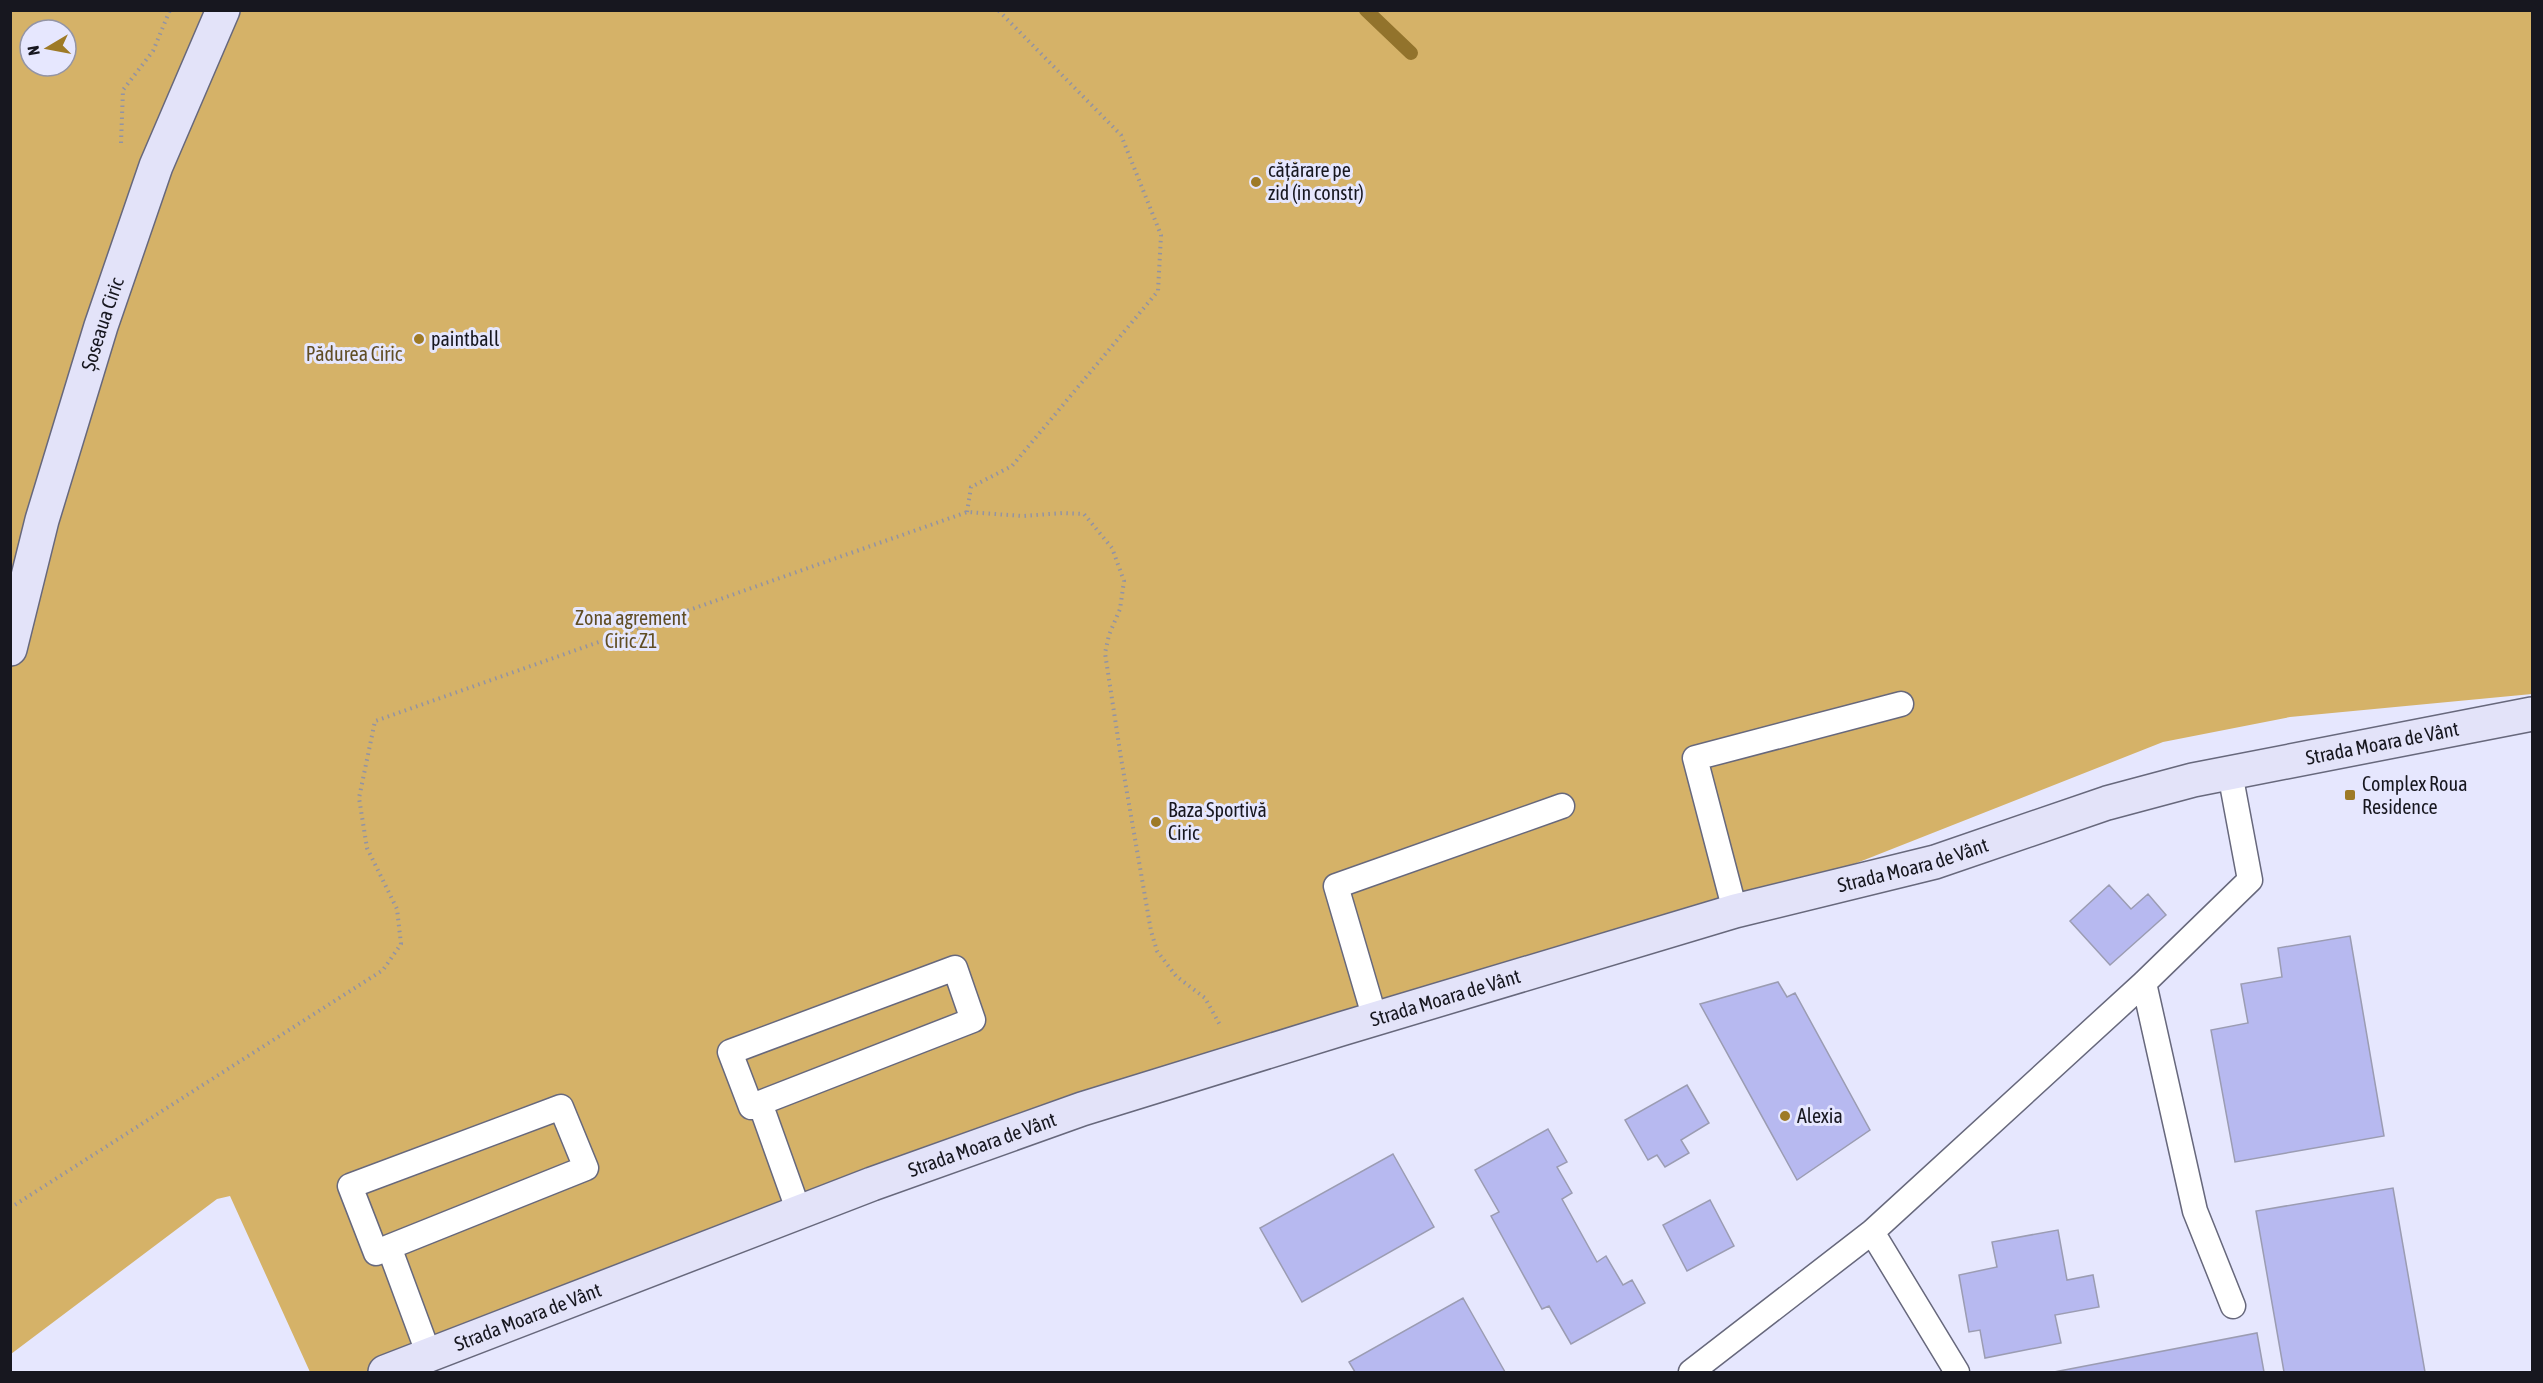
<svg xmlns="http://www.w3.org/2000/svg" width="2543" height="1383" viewBox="0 0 2543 1383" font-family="'Asap Condensed',sans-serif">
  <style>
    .green { fill: #d5b268; fill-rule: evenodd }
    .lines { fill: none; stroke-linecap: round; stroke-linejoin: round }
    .stream { stroke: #92732c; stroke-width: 14 }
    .building { fill: #b7b9f0; stroke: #9b9cb2; stroke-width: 1.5 }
    .service-casing { stroke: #67687c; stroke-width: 27 }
    .secondary-casing { stroke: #67687c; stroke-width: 36 }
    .path { stroke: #9293a4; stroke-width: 4; stroke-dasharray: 1.5 4.5; stroke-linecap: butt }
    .service { stroke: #fff; stroke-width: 24 }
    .secondary { stroke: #e3e3f9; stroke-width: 33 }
    .poi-dot { fill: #9e7a26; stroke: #e6e7fe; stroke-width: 2 }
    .labels { text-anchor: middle; stroke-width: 6; stroke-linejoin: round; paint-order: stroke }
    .poi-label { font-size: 20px; fill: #17171f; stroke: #e6e7fe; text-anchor: start }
    .street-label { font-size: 20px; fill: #17171f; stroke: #e6e7fe }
    .park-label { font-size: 20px; fill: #604d24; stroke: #e6e7fe }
  </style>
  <rect width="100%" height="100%" fill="#e6e7fe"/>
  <path class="green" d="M11,11H2532V694L2290,717L2163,742L1735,911L1261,1048L432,1372H310L230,1196L217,1199L11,1354ZM30,30H66V66H30Z"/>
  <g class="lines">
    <path class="stream" d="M1366,10L1411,53"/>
  </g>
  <path class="building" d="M2109,885L2131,909L2148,894L2166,915L2110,965L2070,921Z
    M2350,936L2384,1136L2235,1162L2211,1030L2248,1023L2241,984L2282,977L2278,948Z
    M1778,982L1787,997L1795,993L1870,1130L1797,1180L1700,1004Z
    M1687,1085L1709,1123L1681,1140L1689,1153L1665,1167L1657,1155L1648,1160L1625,1120Z
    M1548,1129L1567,1162L1557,1167L1572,1193L1562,1199L1597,1262L1606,1256L1623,1285L1632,1280L1645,1303L1571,1344L1549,1306L1542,1309L1491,1216L1499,1212L1475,1170Z
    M1393,1154L1434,1227L1302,1302L1260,1228Z
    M2393,1188L2425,1372H2284L2256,1211Z
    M1710,1200L1734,1246L1687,1271L1663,1225Z
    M2058,1230L2067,1280L2093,1275L2099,1307L2055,1315L2061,1343L1985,1358L1980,1330L1969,1332L1959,1275L1997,1267L1992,1242Z
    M1463,1298L1505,1372H1355L1349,1362Z
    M2257,1333L2264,1372H2054Z"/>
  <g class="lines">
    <g class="service-casing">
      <path id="service" d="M1735,911L1695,758L1901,704
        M2144,983L2195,1211L2233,1306
        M1375,1019L1336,886L1562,806
        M760,1103L751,1107L730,1052L955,968L973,1020L760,1103L799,1212
        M1872,1232L1957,1372
        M389,1247L376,1253L350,1186L561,1107L586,1168L389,1247L429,1355
        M1691,1372L1872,1232L2144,983L2250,880L2230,773"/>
    </g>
    <g class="secondary-casing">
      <g id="secondary">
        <path id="s1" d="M10,649L42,520L101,326L156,166L223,10"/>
        <path id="s2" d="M385,1372L872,1184L1082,1109L1341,1029L1735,911L1935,862L2107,803L2193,780L2532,714"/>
      </g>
    </g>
    <path class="path" d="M121,143L123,90L153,51L170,10
      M967,512L971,487L1012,466L1158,291L1161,235L1121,135L998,10
      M10,1208L383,970L401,944L397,909L367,848L359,798L375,721L967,512L1023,516L1063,513L1084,514L1112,548L1124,581L1120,609L1109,635L1105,653L1121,758L1151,931L1157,951L1176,976L1205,998L1220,1025"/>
    <use href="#service" class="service"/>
    <use href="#secondary" class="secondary"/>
  </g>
  <g class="poi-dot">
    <circle cx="1256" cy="182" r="6"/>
    <circle cx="419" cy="339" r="6"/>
    <rect x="2344" y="789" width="12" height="12" rx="3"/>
    <circle cx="1156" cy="822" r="6"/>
    <circle cx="1785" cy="1116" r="6"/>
  </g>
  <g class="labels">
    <g class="poi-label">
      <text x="1268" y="177">cățărare pe<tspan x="1268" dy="23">zid (in constr)</tspan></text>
      <text x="431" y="346">paintball</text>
      <text x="2362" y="791">Complex Roua<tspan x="2362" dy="23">Residence</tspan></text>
      <text x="1168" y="817">Baza Sportivă<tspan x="1168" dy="23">Ciric</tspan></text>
      <text x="1797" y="1123">Alexia</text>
    </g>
    <g class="street-label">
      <text dy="7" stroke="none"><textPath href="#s1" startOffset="338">Șoseaua Ciric</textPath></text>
      <text dy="7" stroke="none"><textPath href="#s2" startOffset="2097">Strada Moara de Vânt</textPath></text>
      <text dy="7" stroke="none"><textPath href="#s2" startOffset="1611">Strada Moara de Vânt</textPath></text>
      <text dy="7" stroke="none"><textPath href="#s2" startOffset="1125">Strada Moara de Vânt</textPath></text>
      <text dy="7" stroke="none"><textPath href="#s2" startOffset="639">Strada Moara de Vânt</textPath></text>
      <text dy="7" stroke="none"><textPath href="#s2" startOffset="153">Strada Moara de Vânt</textPath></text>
    </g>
    <g class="park-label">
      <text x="354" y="361">Pădurea Ciric</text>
      <text x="631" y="625">Zona agrement<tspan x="631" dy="23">Ciric Z1</tspan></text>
    </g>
  </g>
  <rect width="2543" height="1383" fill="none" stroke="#17171f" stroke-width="24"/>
  <g transform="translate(48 48) rotate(260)"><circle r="28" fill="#e6e7fe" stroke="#9394a5" stroke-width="1.5"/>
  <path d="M0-4.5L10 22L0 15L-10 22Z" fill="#9e7a26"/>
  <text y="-9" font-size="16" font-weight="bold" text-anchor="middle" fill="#17171f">N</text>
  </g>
</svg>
